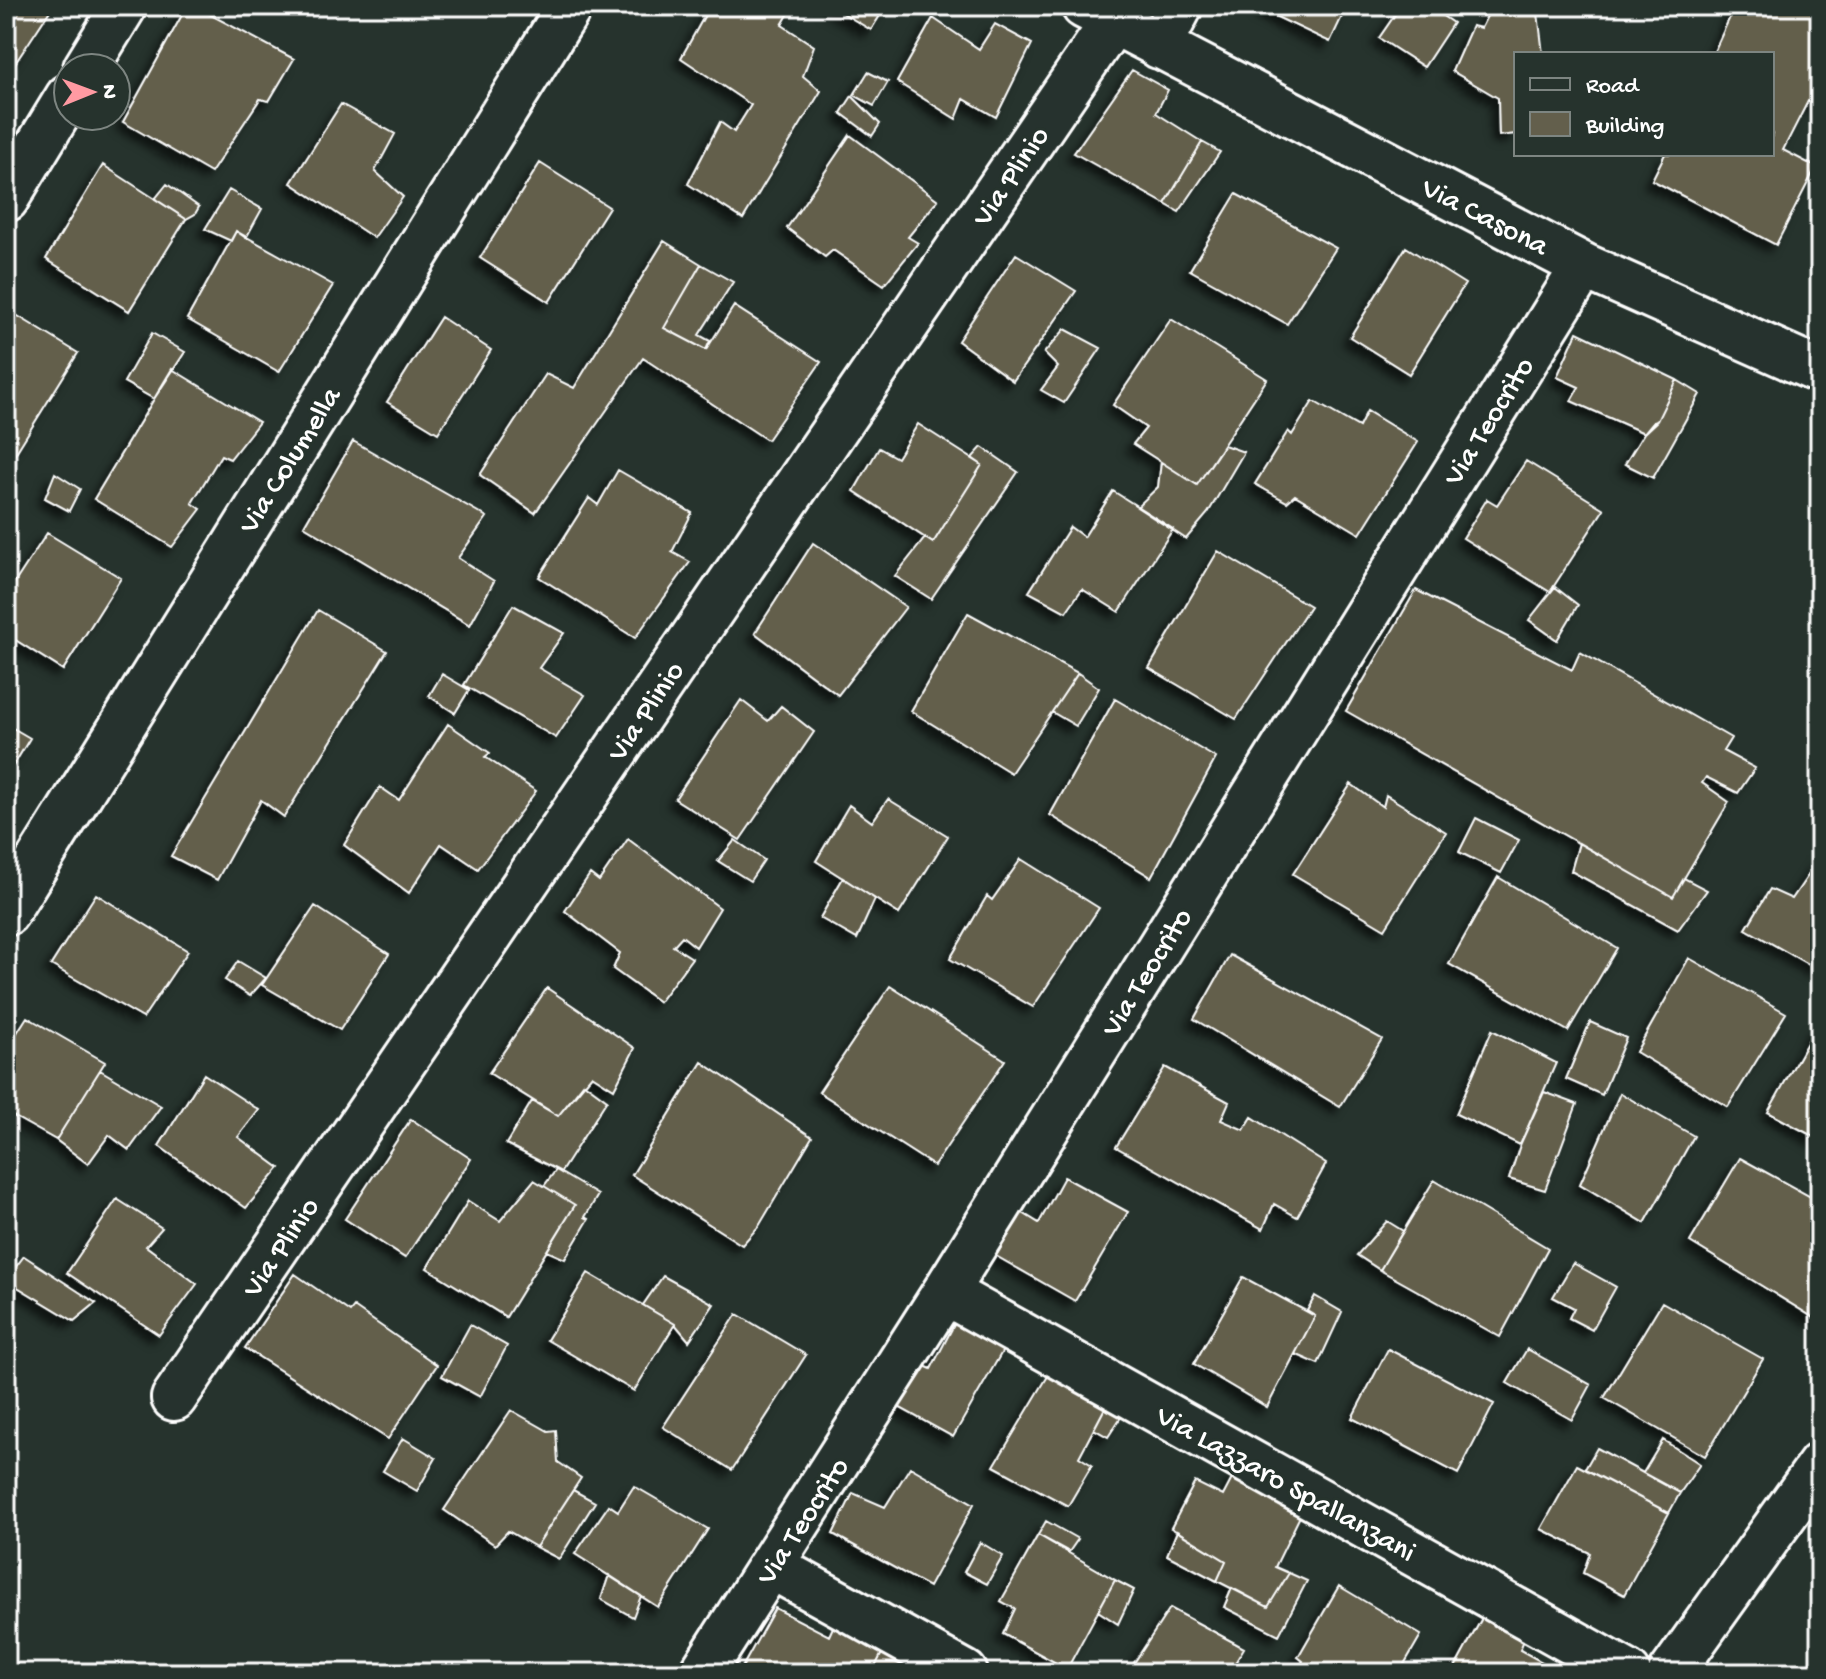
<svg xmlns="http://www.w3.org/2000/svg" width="1826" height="1679" viewBox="0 0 1826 1679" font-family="'Gochi Hand',sans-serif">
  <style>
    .building { fill: #635f4c; stroke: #fff; stroke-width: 2; filter: url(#shadow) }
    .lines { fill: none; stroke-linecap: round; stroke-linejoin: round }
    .minor-casing { stroke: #fff; stroke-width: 50 }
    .minor { stroke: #26332d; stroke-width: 44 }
    .labels { text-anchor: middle; stroke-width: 6; stroke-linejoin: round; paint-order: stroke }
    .street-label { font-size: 30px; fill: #fff; stroke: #26332d }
  </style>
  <defs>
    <filter id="shadow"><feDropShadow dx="-7" dy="7" stdDeviation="4" flood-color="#0009"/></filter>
  </defs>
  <rect width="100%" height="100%" fill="#26332d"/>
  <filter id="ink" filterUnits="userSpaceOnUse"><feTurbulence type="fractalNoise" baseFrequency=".0125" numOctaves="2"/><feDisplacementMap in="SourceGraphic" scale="16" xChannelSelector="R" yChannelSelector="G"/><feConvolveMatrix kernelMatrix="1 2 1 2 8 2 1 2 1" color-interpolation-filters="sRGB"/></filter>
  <g filter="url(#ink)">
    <path class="building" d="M6,6H53L14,65L6,61Z
      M187,6H194L294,59L269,101L260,99L211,173L123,122Z
      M710,6H793L782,25L814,46L803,76L821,91L743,219L688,184L720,122L734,132L751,105L681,58Z
      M831,6H886L871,30Z
      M1264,6H1347L1330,42L1262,10Z
      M1401,6H1428L1453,23L1424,67L1379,38Z
      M1492,6H1523L1538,13L1543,54H1516V134L1499,136L1498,98L1452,71L1472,26L1481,28Z
      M1735,6H1820V107L1808,101L1783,150L1816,167L1776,245L1652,180L1665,154H1772V54H1713Z
      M933,18L979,49L995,24L1032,44L996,117L964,99L956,119L897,82Z
      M1132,70L1168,90L1156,113L1202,142L1165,204L1074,153Z
      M868,72L888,82L874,106L854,95Z
      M852,96L880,124L872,136L841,113Z
      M341,104L395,134L375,171L403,197L374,238L291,183Z
      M850,135L938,200L908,237L918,243L884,285L833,250L825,257L787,228Z
      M1202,142L1220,152L1179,212L1165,204Z
      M540,163L609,207L549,302L480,258Z
      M103,165L186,219L129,311L46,259Z
      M167,184L199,207L195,214L186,219L155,199Z
      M229,190L262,209L246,238L236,231L231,241L205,229Z
      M1236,194L1336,248L1287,324L1190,270Z
      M236,231L333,285L279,372L187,319Z
      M664,241L701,264L664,328L706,350L734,306L821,362L767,440L643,358L535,513L480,475L546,374L574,388Z
      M1406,247L1465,284L1409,374L1350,337Z
      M1016,254L1076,291L1013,381L958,341Z
      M701,264L733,282L699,335L710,341L706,350L664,328Z
      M13,313L78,353L12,459L6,456V324Z
      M441,317L491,350L438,433L387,402Z
      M1171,319L1267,379L1197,485L1133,444L1146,428L1113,405Z
      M1065,329L1101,348L1064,403L1041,390L1058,367L1044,353Z
      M1577,332L1677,380L1657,421L1653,422L1644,433L1571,401L1579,387L1557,377Z
      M152,333L185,352L154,399L124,382Z
      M172,369L259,422L230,459L221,455L192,503L201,509L172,547L94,499Z
      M1677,380L1700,394L1653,478L1625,464L1644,433L1657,421Z
      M1313,401L1359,427L1367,411L1418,442L1360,534L1295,495L1287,502L1255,484L1288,431L1292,435Z
      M918,424L982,465L933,543L854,491L879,448L897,458Z
      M353,441L487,517L458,558L494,581L470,625L304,526Z
      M1224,445L1244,452L1208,513L1186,539L1137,507L1158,487L1161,462L1197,485Z
      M982,447L1018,472L931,599L895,576L925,538L933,543L982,465L972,458Z
      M1526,461L1604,509L1550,592L1463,538L1487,499L1497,505Z
      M618,470L692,513L672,552L690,562L635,638L539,577L589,498L598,505Z
      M55,473L80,489L69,511L45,498Z
      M1113,491L1173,529L1119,612L1082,589L1066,612L1029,592L1070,527L1084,537Z
      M47,533L121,578L63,670L6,634V596Z
      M813,543L906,607L838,695L755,633Z
      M1218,551L1310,606L1236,719L1149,668Z
      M1555,587L1578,605L1557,640L1529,620Z
      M1416,590L1572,670L1580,652L1731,738L1723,751L1755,768L1738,793L1706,777L1702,783L1729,802L1673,897L1346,711Z
      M513,605L564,633L539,668L585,695L556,738L464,685Z
      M318,610L387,651L284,817L261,800L217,880L171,856Z
      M968,613L1078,673L1011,773L911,711Z
      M1078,673L1099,688L1076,726L1052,712Z
      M442,674L469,690L455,713L429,696Z
      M1115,699L1216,758L1151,877L1050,815Z
      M741,700L768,721L781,706L814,732L740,840L675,799Z
      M6,724L30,738L6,778Z
      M448,724L490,753L485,757L536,791L478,869L441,844L409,893L344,845L380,787L399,800Z
      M1351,784L1383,807L1386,795L1446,832L1385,929L1293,874Z
      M888,799L948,836L899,914L816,861L849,805L872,822Z
      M1476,818L1519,840L1501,873L1459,852Z
      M628,839L720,908L696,947L682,936L673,946L692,958L659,1002L613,969L620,953L565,911L590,874L599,881Z
      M735,840L764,860L750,881L718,861Z
      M1579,843L1673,897L1684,878L1707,890L1678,930L1571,871Z
      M1820,858V971L1746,929L1770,889L1792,899Z
      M1021,859L1099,908L1033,1007L950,959L987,896L992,900Z
      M1498,877L1617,948L1568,1031L1449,964Z
      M843,878L875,899L857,939L820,918Z
      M96,894L188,951L143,1018L51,965Z
      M315,906L389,954L340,1030L262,985Z
      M1230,955L1382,1039L1340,1107L1194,1019Z
      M1689,958L1786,1013L1728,1107L1636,1052Z
      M238,961L266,978L250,996L225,980Z
      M890,986L1005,1060L934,1166L819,1092Z
      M547,988L635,1048L614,1089L592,1075L558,1116L489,1073Z
      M27,1017L105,1062L56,1140L6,1112V1050Z
      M1590,1022L1626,1038L1602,1095L1566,1079Z
      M1817,1025L1820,1026V1140L1768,1112Z
      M1492,1030L1556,1063L1520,1145L1456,1114Z
      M702,1062L812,1137L759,1226L742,1245L632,1175Z
      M1165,1067L1229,1102L1221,1120L1244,1130L1252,1117L1326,1164L1297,1217L1274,1204L1263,1229L1116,1147Z
      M100,1070L161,1106L129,1150L109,1135L88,1164L56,1140Z
      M204,1074L259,1110L238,1137L280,1168L246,1208L159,1146Z
      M584,1083L607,1100L561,1172L506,1144L532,1101L558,1116Z
      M1544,1092L1577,1104L1545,1190L1509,1179L1520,1145Z
      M1620,1093L1694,1136L1645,1223L1580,1184Z
      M411,1119L471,1159L405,1258L345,1219Z
      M1740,1158L1820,1202L1819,1321L1690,1242Z
      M556,1170L598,1195L585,1217L589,1219L565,1259L547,1251L575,1205L544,1186Z
      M6,1172L13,1174L6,1224Z
      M1064,1177L1128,1212L1075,1301L996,1256L1021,1212L1039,1223Z
      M534,1180L575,1205L506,1317L427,1268L468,1201L500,1221Z
      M1434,1180L1548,1248L1500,1337L1380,1270Z
      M117,1199L162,1228L146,1246L197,1284L159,1335L67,1273Z
      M1387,1221L1403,1231L1380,1270L1357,1255Z
      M24,1256L96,1303L74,1321L6,1280Z
      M1573,1263L1616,1287L1592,1330L1569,1318L1574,1308L1553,1297Z
      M588,1273L675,1324L634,1391L547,1340Z
      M295,1274L350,1312L354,1307L437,1365L388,1439L245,1348Z
      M663,1276L714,1304L689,1341L675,1324L643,1305Z
      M1243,1277L1315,1316L1267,1407L1194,1364Z
      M1315,1296L1342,1312L1318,1364L1295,1354L1315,1316L1307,1311Z
      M1662,1302L1763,1359L1705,1456L1604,1398Z
      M737,1314L806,1355L732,1470L663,1427Z
      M956,1321L1006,1345L953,1437L893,1404L918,1363L931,1369Z
      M470,1325L507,1346L480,1397L442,1376Z
      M1388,1349L1494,1404L1458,1474L1352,1418Z
      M1527,1349L1591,1385L1572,1420L1507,1383Z
      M1048,1376L1106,1406L1079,1457L1092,1465L1068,1506L994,1466Z
      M1106,1406L1121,1417L1108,1437L1094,1429Z
      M511,1410L548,1431L556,1430L558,1462L581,1478L536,1547L508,1531L495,1545L444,1510Z
      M403,1438L436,1458L417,1491L383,1471Z
      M1663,1440L1700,1464L1680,1493L1643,1473Z
      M1597,1448L1680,1493L1669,1513L1585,1469Z
      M1577,1465L1669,1513L1624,1595L1583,1573L1590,1553L1541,1529Z
      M910,1467L974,1504L929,1587L833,1534L853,1493L885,1507Z
      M1235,1473L1303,1510L1275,1567L1289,1573L1268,1607L1217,1581L1226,1561L1171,1528L1195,1482L1223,1496Z
      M634,1486L708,1529L658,1607L575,1554L609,1505L618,1511Z
      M573,1490L595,1502L559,1559L536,1547Z
      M1046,1521L1078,1539L1069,1552L1038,1535Z
      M1177,1531L1226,1561L1217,1581L1167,1555Z
      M1038,1535L1115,1580L1067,1669L1003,1634L1015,1609L1001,1601Z
      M980,1542L1003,1556L987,1584L964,1572Z
      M1289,1573L1307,1581L1279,1635L1224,1607L1232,1588L1268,1607Z
      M609,1575L641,1596L633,1617L601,1599Z
      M1115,1580L1134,1590L1118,1624L1098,1611Z
      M1339,1586L1421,1635L1399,1673H1297L1303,1661L1298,1657Z
      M775,1608L829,1636L834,1625L883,1651L872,1673H739Z
      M1170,1608L1244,1648L1229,1673H1153L1134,1663Z
      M1487,1609L1527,1632L1520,1650L1562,1673H1452Z
      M883,1651L901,1664L897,1673H872Z"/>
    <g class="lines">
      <g class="minor-casing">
        <path id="minor" d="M1084,6L1584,266L1820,371
          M1159,46L1180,6
          M86,68L124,6
          M6,199L68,97
          M6,913L570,6
          M945,1292L1628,1673
          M174,1398L1113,22
          M771,1566L965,1673
          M702,1673L945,1292L1584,266
          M1671,1673L1820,1465"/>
      </g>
      <use href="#minor" class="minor"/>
    </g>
  </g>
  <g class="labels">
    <g class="street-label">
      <text transform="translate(1009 175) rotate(-56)" y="10">Via Plinio</text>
      <text transform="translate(1486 215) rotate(27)" y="10">Via Casona</text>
      <text transform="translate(1487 420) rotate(-58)" y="10">Via Teocrito</text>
      <text transform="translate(288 459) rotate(-58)" y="10">Via Columella</text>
      <text transform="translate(644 710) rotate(-56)" y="10">Via Plinio</text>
      <text transform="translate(1145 971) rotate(-58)" y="10">Via Teocrito</text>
      <text transform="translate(279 1246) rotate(-56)" y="10">Via Plinio</text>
      <text transform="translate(1287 1482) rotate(29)" y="10">Via Lazzaro Spallanzani</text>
      <text transform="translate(801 1520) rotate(-57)" y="10">Via Teocrito</text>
    </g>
  </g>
  <rect width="1826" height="1679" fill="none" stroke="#26332d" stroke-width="32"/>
  <rect x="16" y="16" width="1794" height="1647" fill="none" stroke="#fff" stroke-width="3" filter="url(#ink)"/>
  <rect x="1514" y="52" width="260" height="104" fill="#26332d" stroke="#7d8581" stroke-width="2"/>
  <rect x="1530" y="78" width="40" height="12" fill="#26332d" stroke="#7d8581" stroke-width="2"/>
  <text x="1586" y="92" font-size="24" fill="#ffffff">Road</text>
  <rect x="1530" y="112" width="40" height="24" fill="#635f4c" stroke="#7d8581" stroke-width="2"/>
  <text x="1586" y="132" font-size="24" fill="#ffffff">Building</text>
  <g transform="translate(92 92) rotate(89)"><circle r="38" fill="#26332d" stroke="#7d8581" stroke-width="2"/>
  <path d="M0-6L14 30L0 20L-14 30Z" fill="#ff9aa2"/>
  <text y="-12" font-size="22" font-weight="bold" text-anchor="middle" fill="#ffffff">N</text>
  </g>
</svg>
